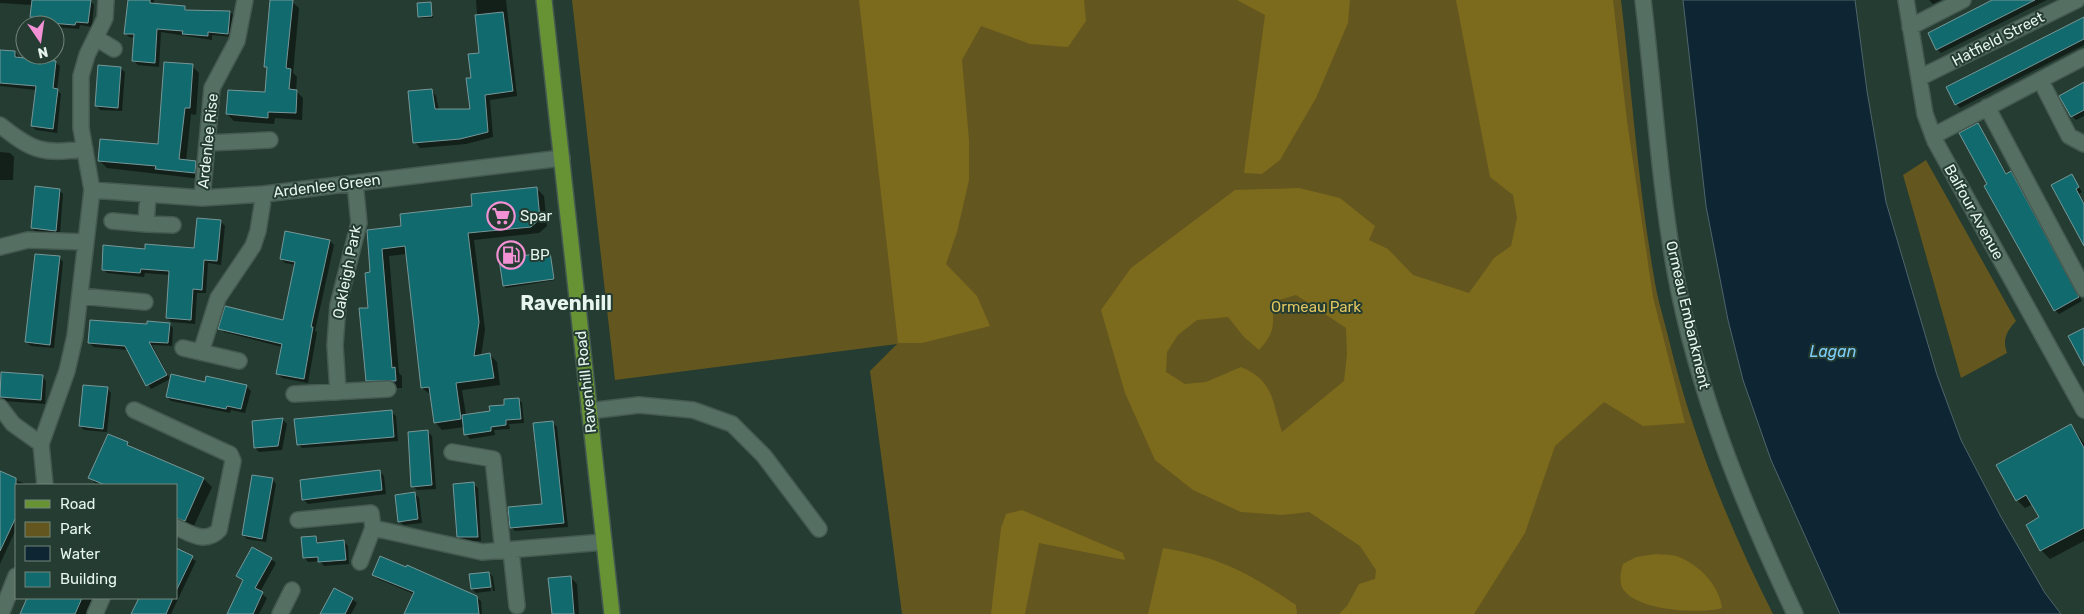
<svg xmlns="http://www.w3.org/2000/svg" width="2084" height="614" viewBox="0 0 2084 614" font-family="Rubik,sans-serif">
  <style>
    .green { fill: #64561f }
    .forest { fill: #7c6a1d; fill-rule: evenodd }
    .water { fill: #0e2633; stroke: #4f646b }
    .shadow { fill: #0007 }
    .building { fill: #116a6e; stroke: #779798 }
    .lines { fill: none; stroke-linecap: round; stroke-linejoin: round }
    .minor-casing { stroke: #445a50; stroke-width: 18 }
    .major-casing { stroke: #445a50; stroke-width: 18 }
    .minor { stroke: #566f63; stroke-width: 15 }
    .major { stroke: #679334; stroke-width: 15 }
    .labels { text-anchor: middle; stroke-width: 4; stroke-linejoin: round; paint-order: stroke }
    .street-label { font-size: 15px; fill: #e6f5ee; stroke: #243c31 }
    .poi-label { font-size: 15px; fill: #e6f5ee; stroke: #243c31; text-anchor: start }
    .park-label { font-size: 15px; fill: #e1c660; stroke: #243c31 }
    .water-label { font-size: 16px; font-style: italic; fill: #7dcdf9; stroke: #243c31 }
    .district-label { font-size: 20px; font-weight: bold; fill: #e6f5ee; stroke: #243c31 }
  </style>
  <rect width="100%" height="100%" fill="#243c31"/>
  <path class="green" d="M572,0H1621C1632,92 1638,185 1654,277C1657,297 1663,316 1668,336C1691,433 1728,525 1773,614H902L870,371L897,344L615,380Z
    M1926,160L2016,321C2007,331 2002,339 2007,353L1961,378L1903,175Z"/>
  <path class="forest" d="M859,0H1084L1086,21L1068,47L1030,44L981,26L962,60L969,140V180L957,232L946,264L977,296L990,326L922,343H898Z
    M1237,0H1350L1348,23L1316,98L1280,160L1262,174L1244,173L1265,15Z
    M1456,0H1613L1627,121L1653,297L1685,423L1643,426L1604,402L1555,446L1525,533L1474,614H1339L1347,606L1359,584L1375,579L1376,570L1360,546L1309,512L1282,515L1241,512L1193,490L1155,460L1125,393L1101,310L1131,268L1235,190L1299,188L1340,198L1375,226L1369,240L1388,249L1413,275L1469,293L1494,258L1511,246L1517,218L1513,195L1490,177ZM1296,295L1346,328L1347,354L1344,381L1282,432C1272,403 1275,381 1241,367L1206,382L1185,384L1166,372L1167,352L1178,335L1197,320L1228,317L1244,337L1259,350C1275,333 1274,325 1272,302Z
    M1022,510L1123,553L1125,560L1039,543L1025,614H991L1001,528L1006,514Z
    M1163,548C1220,557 1249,573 1296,605L1297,614H1148Z
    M1656,554C1663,555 1673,554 1679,557C1700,565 1720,587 1722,608C1703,614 1634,612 1622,587C1619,579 1621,571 1623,564L1636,557Z"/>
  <path class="water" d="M1683,0H1855L1867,91L1886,202L1937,375L1961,440L2001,517L2045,593L2061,614H1840L1771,460L1743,380L1728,320L1706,206Z"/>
  <path class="shadow" d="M0,0H90L94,5L92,27L80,25L79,29L56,27L52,22L36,21L32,17L33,5L0,3Z
    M129,0H154V5L184,8L188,11L230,12L234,16L232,37L212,35V40L161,32L159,67L138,65L134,61L135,38L129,37L125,33Z
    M271,0L292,2L299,8L293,73L297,77L296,91L303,98L302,120L275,118L274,124L234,121L227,114L266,94L268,69L265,66Z
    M476,0H506L517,96L490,100L493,137L466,144L420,148L415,142L431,90L436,96L439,110H471L473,79L480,54Z
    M1929,0H1941L1933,4Z
    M1995,0H2047L1941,53L1937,49Z
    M431,4L433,18H421L419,17Z
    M2084,18V45L1960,108L1956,104Z
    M0,51L15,52L19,58L55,62L60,66L57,90L61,94L57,133L36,130L32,126L36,90L0,86Z
    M192,66L199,73L196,115L191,114L186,161L195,162L202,169V179L107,168L100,161L159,145Z
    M120,68L125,72L122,111L100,110L96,105Z
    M2084,84V116L2076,120L2072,116Z
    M1978,124L2008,175L2010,173L2015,177L2082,301L2059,314L2055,310Z
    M0,152L10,153L14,157L13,180H0Z
    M2071,176L2082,192L2079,194L2084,202V244Z
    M537,189L544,196L547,226L539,233L474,240L485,330L481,356L490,355L497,362L500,385L462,390L466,415L491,412L518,399L522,403L524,423L509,424L510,429L494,430L495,435L470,439L466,434L464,427L442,430L435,422L431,395L422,388L407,254L389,256L399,373L402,376V388H375L368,380L371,273L368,231L403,228Z
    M59,190L63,194L60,234L36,232L32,228Z
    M220,221L225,226L221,265L208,263L206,293H197L195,324L172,322L167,318L170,275L145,273L144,277L107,273L103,269L146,250L195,249Z
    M330,241L334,245L315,331L317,332L308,383L282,378L278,374L282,347L224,332L220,328L284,321L296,265L285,263L281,259Z
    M549,253L555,280L506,288L504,286Z
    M59,257L63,262L54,348L31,346L26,342Z
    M169,324L173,328L172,346L152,345L170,379L151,389L128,350L94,347L89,343L148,326Z
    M42,376L46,381L45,404L4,401L0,397Z
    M205,384L246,386L251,391L245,413L231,410L230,413L171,401L167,397Z
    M107,388L111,393L107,432L84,430L80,426Z
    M391,412L396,416L398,441L302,448L298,444Z
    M283,420L287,424L282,450L259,452L255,448L253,422Z
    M553,423L557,427L568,527L515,531L511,527L543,505Z
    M2071,426L2084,443V541L2050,559L2041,550L2027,525L2040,518L2033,504L2025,508L2017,500Z
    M428,432L432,436L436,489L417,490L413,486Z
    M127,443L132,448L204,479L212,487L193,528L176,521V485H97L89,477Z
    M379,471L384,476L386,494L308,504L303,499Z
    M3,475L28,485H16V529L0,564V481Z
    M272,479L276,484L266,542L247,539L243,535Z
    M473,484L478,488L481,541H463L458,536Z
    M415,494L419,498L422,523L404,525L399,521Z
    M316,537L320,544L344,542L348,546L349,564L324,566L320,561L308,562L304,557Z
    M176,549L196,561L171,614H132L140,598H176Z
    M271,559L276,563L260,592L267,598L259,614H228L244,581L237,576Z
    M489,573L493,577L495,591H493L491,576H489L491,591L476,593L472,589Z
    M374,574L447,586L434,614H404L414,594L378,579Z
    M570,577L577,584L579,614H553Z
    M476,597L481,601L482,614H460Z
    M28,598H99L92,614H21Z
    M352,599L357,603L351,614H321Z"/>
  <path class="building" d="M32,0H91L88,23L76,22L75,25L50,23L51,19L30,17Z
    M128,0H150V3L185,6V10L230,11L228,34L208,32V36L182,34L183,31L157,29L155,63L132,61L134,34H124Z
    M270,0H293L286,68L291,69L289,89L297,90L296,113L268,112V118L226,114L228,90L265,92L267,67H264Z
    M1992,0H2035L1936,50L1928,33Z
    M431,2L432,16L418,17L417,3Z
    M503,12L513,91L485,95L488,132L460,139L413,143L408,91L432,89L435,109H470L466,78H471L468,54L479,53L475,15Z
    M2084,17V39L1955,105L1946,87Z
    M0,50L15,51V57L56,61L53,88L58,89L53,129L31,126L36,86L0,83Z
    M164,62L193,64L190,108H185L179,159L196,161L195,173L155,169L156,166L98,161L100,139L158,144Z
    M98,65L121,67L118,108L95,106Z
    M2084,82V110L2071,117L2059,96Z
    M1978,123L2006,174L2011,171L2079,297L2054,311L1984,186L1987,184L1959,133Z
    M2072,174L2079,187L2076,189L2084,204V246L2051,185Z
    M35,186L60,189L56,231L31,228Z
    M537,187L540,219L531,227L468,233L479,322L474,356L490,353L494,378L456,383L461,419L434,423L429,387L421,388L405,246L382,249L392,368L395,367L396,381H366L359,308H368L365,273L370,272L367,230L401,226L400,214L472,206L471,194Z
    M197,218L221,220L217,261L204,260L202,290L193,289L191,320L166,318L169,271L141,269L140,273L102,270L103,245L145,249V244L194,248Z
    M285,231L330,240L311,327H313L304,379L276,374L282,344L218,329L225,306L283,320L295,262L280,259Z
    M550,252L554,279L503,286L499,259Z
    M35,254L60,256L50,345L25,342Z
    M90,320L147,324V321L170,323L168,343L149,342L167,375L146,386L125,346L88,343Z
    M2084,328V366L2068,336Z
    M1,372L43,375L41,400L0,397Z
    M171,374L205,382L206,376L247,385L241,409L227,406L226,409L166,397Z
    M83,385L108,387L103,429L79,426Z
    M519,398L521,419L506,420V425L491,427V431L464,435L462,415L490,411L489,406L504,405V399Z
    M392,410L394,437L297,445L294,419Z
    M283,418L278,446L254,448L252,421Z
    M553,421L564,523L510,528L508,507L542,504L533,423Z
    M2071,424L2084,448V528L2040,551L2026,525L2039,517L2026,495L2016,501L1996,465Z
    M428,430L432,485L411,487L408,432Z
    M108,434L128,442L127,445L204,478L185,521L176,518V485H105L88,478Z
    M380,470L382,490L302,500L300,480Z
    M0,471L16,478V517L0,551Z
    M252,475L273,478L262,539L242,535Z
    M474,482L478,537H457L453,484Z
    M415,492L418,519L398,522L395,495Z
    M316,536L317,543L344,540L346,560L318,562V557L303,558L301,537Z
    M252,547L272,558L255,588L263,592L253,614H227L243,580L236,576Z
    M176,548L193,556L176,591Z
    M380,556L406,567L407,565L477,596L479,614H404L414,592L372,575Z
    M489,572L491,587L471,589L469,574Z
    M571,576L574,614H552L548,578Z
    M334,588L353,598L345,614H320Z
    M27,598H82L75,614H20Z
    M139,598H173L166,614H131Z"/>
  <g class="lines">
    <g class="minor-casing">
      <path id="minor" d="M1643,0C1654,90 1659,182 1675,271C1697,392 1743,504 1795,614
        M1906,0L1925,114L1935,141L2084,410
        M1910,27L1963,0
        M96,38L114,49
        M1919,78L2077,0
        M2045,89L2069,136L2084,144
        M1987,107L2084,289
        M0,125C34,152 42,154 85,149
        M1933,136L2084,57
        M207,143L270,140
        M92,190L202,198L264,194L562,158
        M202,198L212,88L237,41L245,0
        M112,221L146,224L148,195
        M146,224L173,225
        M0,247L28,240L86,242
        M80,296L145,302
        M183,348L239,361
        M201,352L218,298L253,246L258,231L264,194
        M338,392L335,345L338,305L359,223L355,183
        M294,394L388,389
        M0,407L13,424L41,444
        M134,410L225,452L230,454L233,461L219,530C206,544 191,534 176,527
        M589,411L639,405L693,410L732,424L764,456L819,529
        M452,452L493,459L503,551
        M45,485L41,444L67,371L75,336L92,190L81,128V76L87,55L105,18L106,0
        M298,520L371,513L373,528L482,552L604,542
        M511,551L517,606
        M360,562L373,528
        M1,614L16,576
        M95,614L102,598
        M280,614L292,590"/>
    </g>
    <g class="major-casing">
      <path id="major" d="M544,0L612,614"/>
    </g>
    <use href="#minor" class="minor"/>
    <use href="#major" class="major"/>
  </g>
  <defs>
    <g id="supermarket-ring" transform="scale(1.4375)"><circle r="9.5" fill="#243c31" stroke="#f391d5" stroke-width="1.5"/><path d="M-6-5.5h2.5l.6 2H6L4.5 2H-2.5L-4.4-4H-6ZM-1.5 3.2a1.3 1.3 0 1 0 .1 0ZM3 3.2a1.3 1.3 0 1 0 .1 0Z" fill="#f391d5"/></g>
    <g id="fuel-ring" transform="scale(1.4375)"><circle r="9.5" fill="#243c31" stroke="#f391d5" stroke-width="1.5"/><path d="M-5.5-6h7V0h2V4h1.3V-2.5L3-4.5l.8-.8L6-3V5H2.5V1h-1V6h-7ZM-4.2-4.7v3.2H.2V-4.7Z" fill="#f391d5"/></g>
  </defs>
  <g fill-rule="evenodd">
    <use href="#supermarket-ring" x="501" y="216"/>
    <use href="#fuel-ring" x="511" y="255"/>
  </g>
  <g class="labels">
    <g class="street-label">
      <text transform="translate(1998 39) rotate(-27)" y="5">Hatfield Street</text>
      <text transform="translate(208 141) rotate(-84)" y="5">Ardenlee Rise</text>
      <text transform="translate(327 186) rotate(-7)" y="5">Ardenlee Green</text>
      <text transform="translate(1974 212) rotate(61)" y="5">Balfour Avenue</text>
      <text transform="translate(347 272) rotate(-79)" y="5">Oakleigh Park</text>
      <text transform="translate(1688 315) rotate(77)" y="5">Ormeau Embankment</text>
      <text transform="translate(586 382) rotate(-96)" y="5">Ravenhill Road</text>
    </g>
    <g class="poi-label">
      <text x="520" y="221">Spar</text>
      <text x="530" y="260">BP</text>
    </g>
    <g class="park-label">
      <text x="1316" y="312">Ormeau Park</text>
    </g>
    <g class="water-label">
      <text x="1833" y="357">Lagan</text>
    </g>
    <g class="district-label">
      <text x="566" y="310">Ravenhill</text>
    </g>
  </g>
  <rect x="15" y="484" width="162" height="115" fill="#243c31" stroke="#72867d"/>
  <rect x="25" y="500" width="25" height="8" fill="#679334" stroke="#72867d"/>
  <text x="60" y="509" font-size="15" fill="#e6f5ee">Road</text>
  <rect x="25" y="522" width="25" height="15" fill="#64561f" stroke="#72867d"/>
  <text x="60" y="534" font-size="15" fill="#e6f5ee">Park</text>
  <rect x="25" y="546" width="25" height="15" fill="#0e2633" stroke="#72867d"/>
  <text x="60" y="559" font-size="15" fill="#e6f5ee">Water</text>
  <rect x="25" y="572" width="25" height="15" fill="#116a6e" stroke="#72867d"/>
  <text x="60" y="584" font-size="15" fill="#e6f5ee">Building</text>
  <g transform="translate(40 40) rotate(167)"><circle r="24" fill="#243c31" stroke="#72867d"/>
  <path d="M0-4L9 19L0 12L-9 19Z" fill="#f391d5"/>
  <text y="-8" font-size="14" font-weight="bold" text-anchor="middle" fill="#e6f5ee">N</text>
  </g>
</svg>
